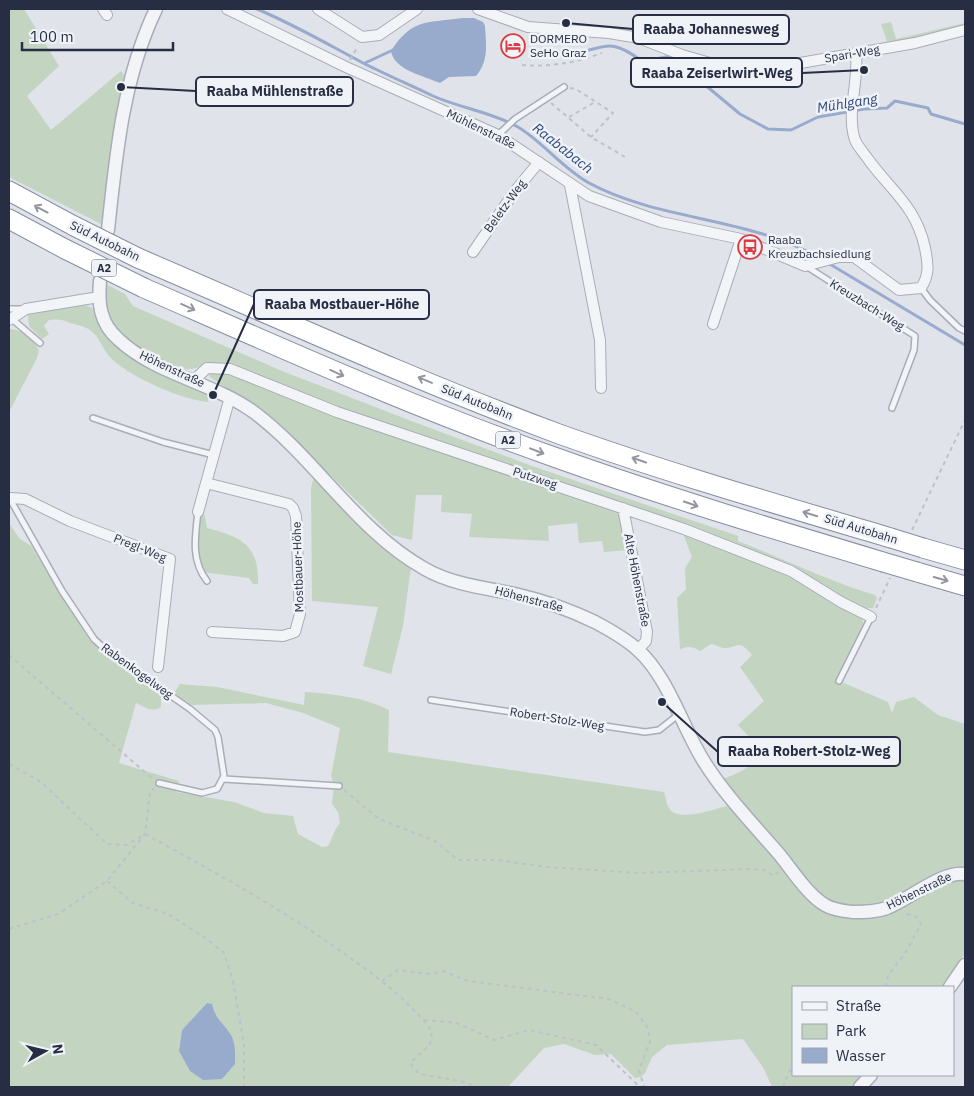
<svg xmlns="http://www.w3.org/2000/svg" width="974" height="1096" viewBox="0 0 974 1096" font-family="'IBM Plex Sans',sans-serif">
  <style>
    .green { fill: #c3d5c0; fill-rule: evenodd }
    .water { fill: #98abcd }
    .lines { fill: none; stroke-linecap: round; stroke-linejoin: round }
    .stream { stroke: #98abcd; stroke-width: 3 }
    .service-casing { stroke: #a8adb8; stroke-width: 8 }
    .minor-casing { stroke: #a8adb8; stroke-width: 12 }
    .tertiary-casing { stroke: #a8adb8; stroke-width: 15 }
    .motorway-casing { stroke: #868ea2; stroke-width: 21 }
    .path { stroke: #bec1c9; stroke-width: 2; stroke-dasharray: 4 4; stroke-linecap: butt }
    .service { stroke: #f3f4f8; stroke-width: 5 }
    .minor { stroke: #f3f4f8; stroke-width: 10 }
    .tertiary { stroke: #f3f4f8; stroke-width: 12 }
    .motorway { stroke: #fff; stroke-width: 19 }
    .motorway-bridge-casing { stroke: #868ea2; stroke-width: 21; stroke-linecap: butt }
    .motorway-bridge { stroke: #fff; stroke-width: 19 }
    .oneway { stroke: #9396a1 }
    .labels { text-anchor: middle; stroke-width: 5; stroke-linejoin: round; paint-order: stroke }
    .shield { fill: #eff2f7; stroke: #636979; stroke-width: 1 }
    .shield-label { font-size: 11px; font-weight: bold; fill: #272e43 }
    .poi-label { font-size: 12px; fill: #272e43; stroke: #eff2f7; text-anchor: start }
    .street-label { font-size: 12px; fill: #272e43; stroke: #eff2f7 }
    .water-label { font-size: 14px; font-style: italic; fill: #2d477a; stroke: #eff2f7 }
    .leader { fill: none; stroke: #272e43; stroke-width: 2 }
    .callout-dot { fill: #272e43; stroke: #eff2f7; stroke-width: 2 }
    .callout { fill: #eff2f7; stroke: #272e43; stroke-width: 2 }
    .callout-label { font-size: 14px; text-anchor: middle; font-weight: bold; fill: #272e43 }
  </style>
  <rect width="100%" height="100%" fill="#e0e3ea"/>
  <path class="green" d="M9,9H24L59,66L27,96L51,130L121,71L124,75L101,224L9,177Z
    M891,22L896,39L965,23V26L888,44L881,24Z
    M106,284L125,294L133,306L282,371L414,422L532,466L738,536V541C784,559 828,581 875,595L877,598L873,608L858,609L801,574L206,365C200,367 194,369 187,369C168,366 121,340 111,323C105,312 105,296 106,284Z
    M85,305L92,308L101,329L115,344L208,392V402C183,400 133,378 114,361C98,347 102,331 78,325C64,322 64,318 49,320L44,326L49,334L42,339L29,326L28,315L32,312Z
    M9,329C22,329 34,339 39,351L36,360L9,412Z
    M219,370L622,510L628,550L604,552L602,541L579,543L577,523L548,526L549,541L469,537L472,514L441,512L442,495H416L412,540L392,535L271,418L210,377L209,372Z
    M314,476L411,567L403,626L391,674L363,666L378,607L312,601L311,488Z
    M200,513H204L207,528C241,537 259,544 258,584H253L249,578L202,572L197,543Z
    M9,523L19,538L31,546L91,642L161,694V707C151,713 145,707 136,703L119,763L179,781L176,792L234,802L264,813L293,816L298,834L322,847L328,846C333,838 333,831 340,823L338,812L332,804L334,785L331,776L340,728L303,713L266,703L192,705L174,693L180,684L217,687L304,705L305,692C334,694 364,697 389,710L388,752L664,792C666,797 666,804 669,808C678,823 714,809 727,806L814,903L894,911L953,879H965V954L943,987H793V1075H864L852,1087H772L764,1069L743,1039L667,1045L652,1057L645,1073L641,1077L635,1078L611,1054L595,1055L564,1044L544,1048L508,1087H9ZM207,1003L212,1004L215,1017L179,1051L182,1030Z
    M682,531L790,574L862,617L864,626L837,680L888,702L892,713L896,702L914,697L938,715L965,724V870L884,905L840,907L820,897L720,780C733,775 762,766 756,748C753,739 744,732 738,725L764,701L740,667L752,655C737,637 738,649 723,648C719,647 715,644 711,644L700,651C693,647 687,645 680,650L677,598L686,589L685,568L692,557Z"/>
  <path class="water" d="M463,18H474L483,22L485,26C486,45 489,61 476,76L449,77L440,83C424,76 394,70 391,51C412,18 427,23 463,18Z
    M207,1003L212,1004C216,1021 223,1022 231,1035C236,1044 235,1055 235,1064L222,1079L203,1080L190,1071L179,1051L182,1030Z"/>
  <g class="lines">
    <path class="stream" d="M257,9C295,25 329,45 365,64C387,75 410,85 433,96C460,108 492,112 518,127C543,142 562,168 589,183C662,222 748,216 821,259
      M577,53C610,45 613,40 642,61L667,57L674,59L740,114L768,129L791,130L818,117L864,109L887,108L895,101L928,108L931,114L965,124
      M365,63L393,50
      M828,263L965,345"/>
    <g class="service-casing">
      <path id="service" d="M498,135L515,119L564,87
        M806,266L915,336L914,350L892,408
        M921,288L930,300L959,328L965,331
        M9,309H23
        M12,319L40,343
        M93,418L163,442L214,455
        M10,499L62,591L94,639L107,651L190,709L215,730L218,737L224,776L217,789L202,793L159,783
        M198,512C195,537 191,561 207,581
        M839,681L871,617
        M431,700L645,732L659,730L678,715
        M224,779L339,786"/>
    </g>
    <g class="minor-casing">
      <path id="minor" d="M103,9L107,15
        M227,9L346,67L498,135L589,196L661,222L741,239L805,266L839,257H854L899,290L921,288C930,274 928,264 925,248C916,206 891,191 868,159C864,153 858,147 855,140C846,113 859,82 856,53
        M318,9L362,37L379,35L417,9
        M478,9L528,27L609,33L639,38L682,55L738,71L766,69L915,43L965,30
        M570,185L600,340L601,388
        M473,252L515,191L539,162
        M9,320L26,309L99,297
        M713,324L741,239
        M194,380L207,368L230,369L337,412L684,529L791,571L841,602L871,617
        M206,483L289,504L293,508L296,516L300,614L295,632L283,636L212,632
        M10,498L25,499L70,521L170,559L158,667
        M623,508L647,632L646,641L638,650
        M198,512L230,397"/>
    </g>
    <g class="tertiary-casing">
      <path id="tertiary" d="M108,230C116,154 123,78 156,9
        M100,281C98,304 100,323 118,339C156,375 213,382 255,413C316,459 357,531 425,569C453,585 487,588 519,595C545,601 570,610 595,622C610,630 626,639 638,650C668,677 682,726 703,760C724,794 752,823 779,854C793,871 807,894 825,905C833,910 844,911 853,912C865,912 876,912 887,908C910,899 941,871 965,874
        M950,987L965,965
        M860,1087L871,1075"/>
    </g>
    <g class="motorway-casing">
      <path id="motorway" d="M9,191L74,226
        M9,219L65,249
        M138,258C278,318 416,381 559,434C668,473 780,505 891,538
        M144,288C279,347 414,408 554,457C663,496 773,529 883,562
        M923,548L965,560
        M917,572L965,586"/>
    </g>
    <path class="path" d="M350,60L358,46
      M522,65C550,67 575,63 602,53
      M570,88L576,89L613,113L591,137
      M551,103L591,137L625,157
      M569,117L595,102
      M912,530L965,420
      M876,608L890,578
      M9,655L153,779
      M9,764L41,782L107,844L126,845L142,836
      M344,790L379,819L435,841L458,860H497L548,867L639,873L751,869L764,870L774,876L780,871
      M145,834C216,873 288,912 353,960C382,980 411,1003 432,1031L430,1045L410,1063L419,1074L461,1081L477,1087
      M107,881L133,903L168,914L204,937L224,953L233,981L244,1044V1087
      M9,929L58,914L107,881L145,834L150,792L154,788
      M382,981L398,970L431,974L443,971L468,981L609,999L636,1012L648,1028L650,1041L639,1070L644,1087
      M886,987L888,975L904,955L921,924L917,917L908,914L902,915
      M424,1020L457,1023L494,1040L529,1030L596,1045L640,1087
      M783,1087L789,1072L793,1068"/>
    <use href="#service" class="service"/>
    <use href="#minor" class="minor"/>
    <use href="#tertiary" class="tertiary"/>
    <use href="#motorway" class="motorway"/>
    <g class="motorway-bridge-casing">
      <path id="motorway-bridge" d="M74,226L138,258
        M65,249L144,288
        M891,538L923,548
        M883,562L917,572"/>
    </g>
    <use href="#motorway-bridge" class="motorway-bridge"/>
  </g>
  <defs><path id="oneway-shaft" d="M-6 0H5M1.5-3L5.5 0L1.5 3" fill="none" stroke-width="1.6" stroke-linecap="round" stroke-linejoin="round" transform="scale(1.25)"/></defs>
  <g class="oneway">
    <use href="#oneway-shaft" transform="translate(41 209) rotate(-152)"/>
    <use href="#oneway-shaft" transform="translate(188 307) rotate(24)"/>
    <use href="#oneway-shaft" transform="translate(337 373) rotate(24)"/>
    <use href="#oneway-shaft" transform="translate(425 380) rotate(-157)"/>
    <use href="#oneway-shaft" transform="translate(537 451) rotate(21)"/>
    <use href="#oneway-shaft" transform="translate(639 460) rotate(-161)"/>
    <use href="#oneway-shaft" transform="translate(691 504) rotate(19)"/>
    <use href="#oneway-shaft" transform="translate(810 514) rotate(-163)"/>
    <use href="#oneway-shaft" transform="translate(941 579) rotate(16)"/>
  </g>
  <defs>
    <g id="hotel-ring" transform="scale(1.25)"><circle r="9.5" fill="#eff2f7" stroke="#da3a40" stroke-width="1.5"/><path d="M-6-4.5h1.5V1H6V5H4.5V3h-9V5H-6ZM-4 0a1.8 1.8 0 1 1 3.6 0ZM.5 0V-2.5h3Q6-2.5 6 0Z" fill="#da3a40"/></g>
    <g id="bus-ring" transform="scale(1.25)"><circle r="9.5" fill="#eff2f7" stroke="#da3a40" stroke-width="1.5"/><path d="M-5-6H5V4H4V6H2V4H-2V6H-4V4H-5ZM-3.5-4V0h7V-4ZM-3.5 1.2v1.5H-2V1.2ZM2 1.2v1.5H3.5V1.2Z" fill="#da3a40"/></g>
  </defs>
  <g fill-rule="evenodd">
    <use href="#hotel-ring" x="513" y="46"/>
    <use href="#bus-ring" x="750" y="247"/>
  </g>
  <g class="labels">
    <g class="shield">
      <rect x="91.5" y="259.5" width="25" height="17" rx="4"/>
      <rect x="495.5" y="431.5" width="25" height="17" rx="4"/>
    </g>
    <g class="shield-label">
      <text x="104" y="272">A2</text>
      <text x="508" y="444">A2</text>
    </g>
    <g class="poi-label">
      <text x="530" y="43">DORMERO<tspan x="530" dy="14">SeHo Graz</tspan></text>
      <text x="768" y="244">Raaba<tspan x="768" dy="14">Kreuzbachsiedlung</tspan></text>
    </g>
    <g class="street-label">
      <text transform="translate(852 54) rotate(-10)" y="4">Spari-Weg</text>
      <text transform="translate(481 129) rotate(26)" y="4">Mühlenstraße</text>
      <text transform="translate(505 206) rotate(-54)" y="4">Beletz-Weg</text>
      <text transform="translate(105 241) rotate(26)" y="4">Süd Autobahn</text>
      <text transform="translate(867 305) rotate(32)" y="4">Kreuzbach-Weg</text>
      <text transform="translate(172 369) rotate(25)" y="4">Höhenstraße</text>
      <text transform="translate(477 402) rotate(22)" y="4">Süd Autobahn</text>
      <text transform="translate(535 478) rotate(18)" y="4">Putzweg</text>
      <text transform="translate(861 529) rotate(17)" y="4">Süd Autobahn</text>
      <text transform="translate(140 548) rotate(22)" y="4">Pregl-Weg</text>
      <text transform="translate(298 567) rotate(-92)" y="4">Mostbauer-Höhe</text>
      <text transform="translate(637 580) rotate(79)" y="4">Alte Höhenstraße</text>
      <text transform="translate(529 599) rotate(15)" y="4">Höhenstraße</text>
      <text transform="translate(137 671) rotate(36)" y="4">Rabenkogelweg</text>
      <text transform="translate(557 719) rotate(9)" y="4">Robert-Stolz-Weg</text>
      <text transform="translate(919 891) rotate(-26)" y="4">Höhenstraße</text>
    </g>
    <g class="water-label">
      <text transform="translate(847 103) rotate(-9)" y="5">Mühlgang</text>
      <text transform="translate(563 148) rotate(38)" y="5">Raababach</text>
    </g>
  </g>
  <path class="leader" d="M566 23L633 29M864 70L802 73M121 87L196 91M213 395L254 304M662 702L718 752"/>
  <g class="callout-dot">
    <circle cx="566" cy="23" r="5"/>
    <circle cx="864" cy="70" r="5"/>
    <circle cx="121" cy="87" r="5"/>
    <circle cx="213" cy="395" r="5"/>
    <circle cx="662" cy="702" r="5"/>
  </g>
  <g class="callout">
    <rect x="633" y="15" width="156" height="29" rx="5"/>
    <rect x="631" y="58" width="171" height="29" rx="5"/>
    <rect x="196" y="77" width="157" height="29" rx="5"/>
    <rect x="254" y="290" width="175" height="29" rx="5"/>
    <rect x="718" y="737" width="182" height="29" rx="5"/>
  </g>
  <g class="callout-label">
    <text x="711" y="34">Raaba Johannesweg</text>
    <text x="717" y="78">Raaba Zeiserlwirt-Weg</text>
    <text x="275" y="96">Raaba Mühlenstraße</text>
    <text x="342" y="309">Raaba Mostbauer-Höhe</text>
    <text x="809" y="756">Raaba Robert-Stolz-Weg</text>
  </g>
  <rect width="974" height="1096" fill="none" stroke="#272e43" stroke-width="20"/>
  <rect x="792" y="986" width="162" height="90" fill="#eff2f7" stroke="#9fa4af"/>
  <rect x="802" y="1002" width="25" height="8" fill="#f3f4f8" stroke="#9fa4af"/>
  <text x="836" y="1011" font-size="15" fill="#272e43">Straße</text>
  <rect x="802" y="1024" width="25" height="15" fill="#c3d5c0" stroke="#9fa4af"/>
  <text x="836" y="1036" font-size="15" fill="#272e43">Park</text>
  <rect x="802" y="1048" width="25" height="15" fill="#98abcd" stroke="#9fa4af"/>
  <text x="836" y="1061" font-size="15" fill="#272e43">Wasser</text>
  <g transform="translate(45 1051) rotate(82)" stroke="#eff2f7" stroke-width="4" paint-order="stroke">
  <path d="M0-4L9 19L0 12L-9 19Z" fill="#272e43"/>
  <text y="-8" font-size="14" font-weight="bold" text-anchor="middle" fill="#272e43">N</text>
  </g>
  <path d="M22 42v8h151v-8" fill="none" stroke="#272e43" stroke-width="2.5"/>
  <text x="30" y="42" font-size="15" fill="#272e43" stroke="#eff2f7" stroke-width="4" paint-order="stroke">100 m</text>
</svg>
